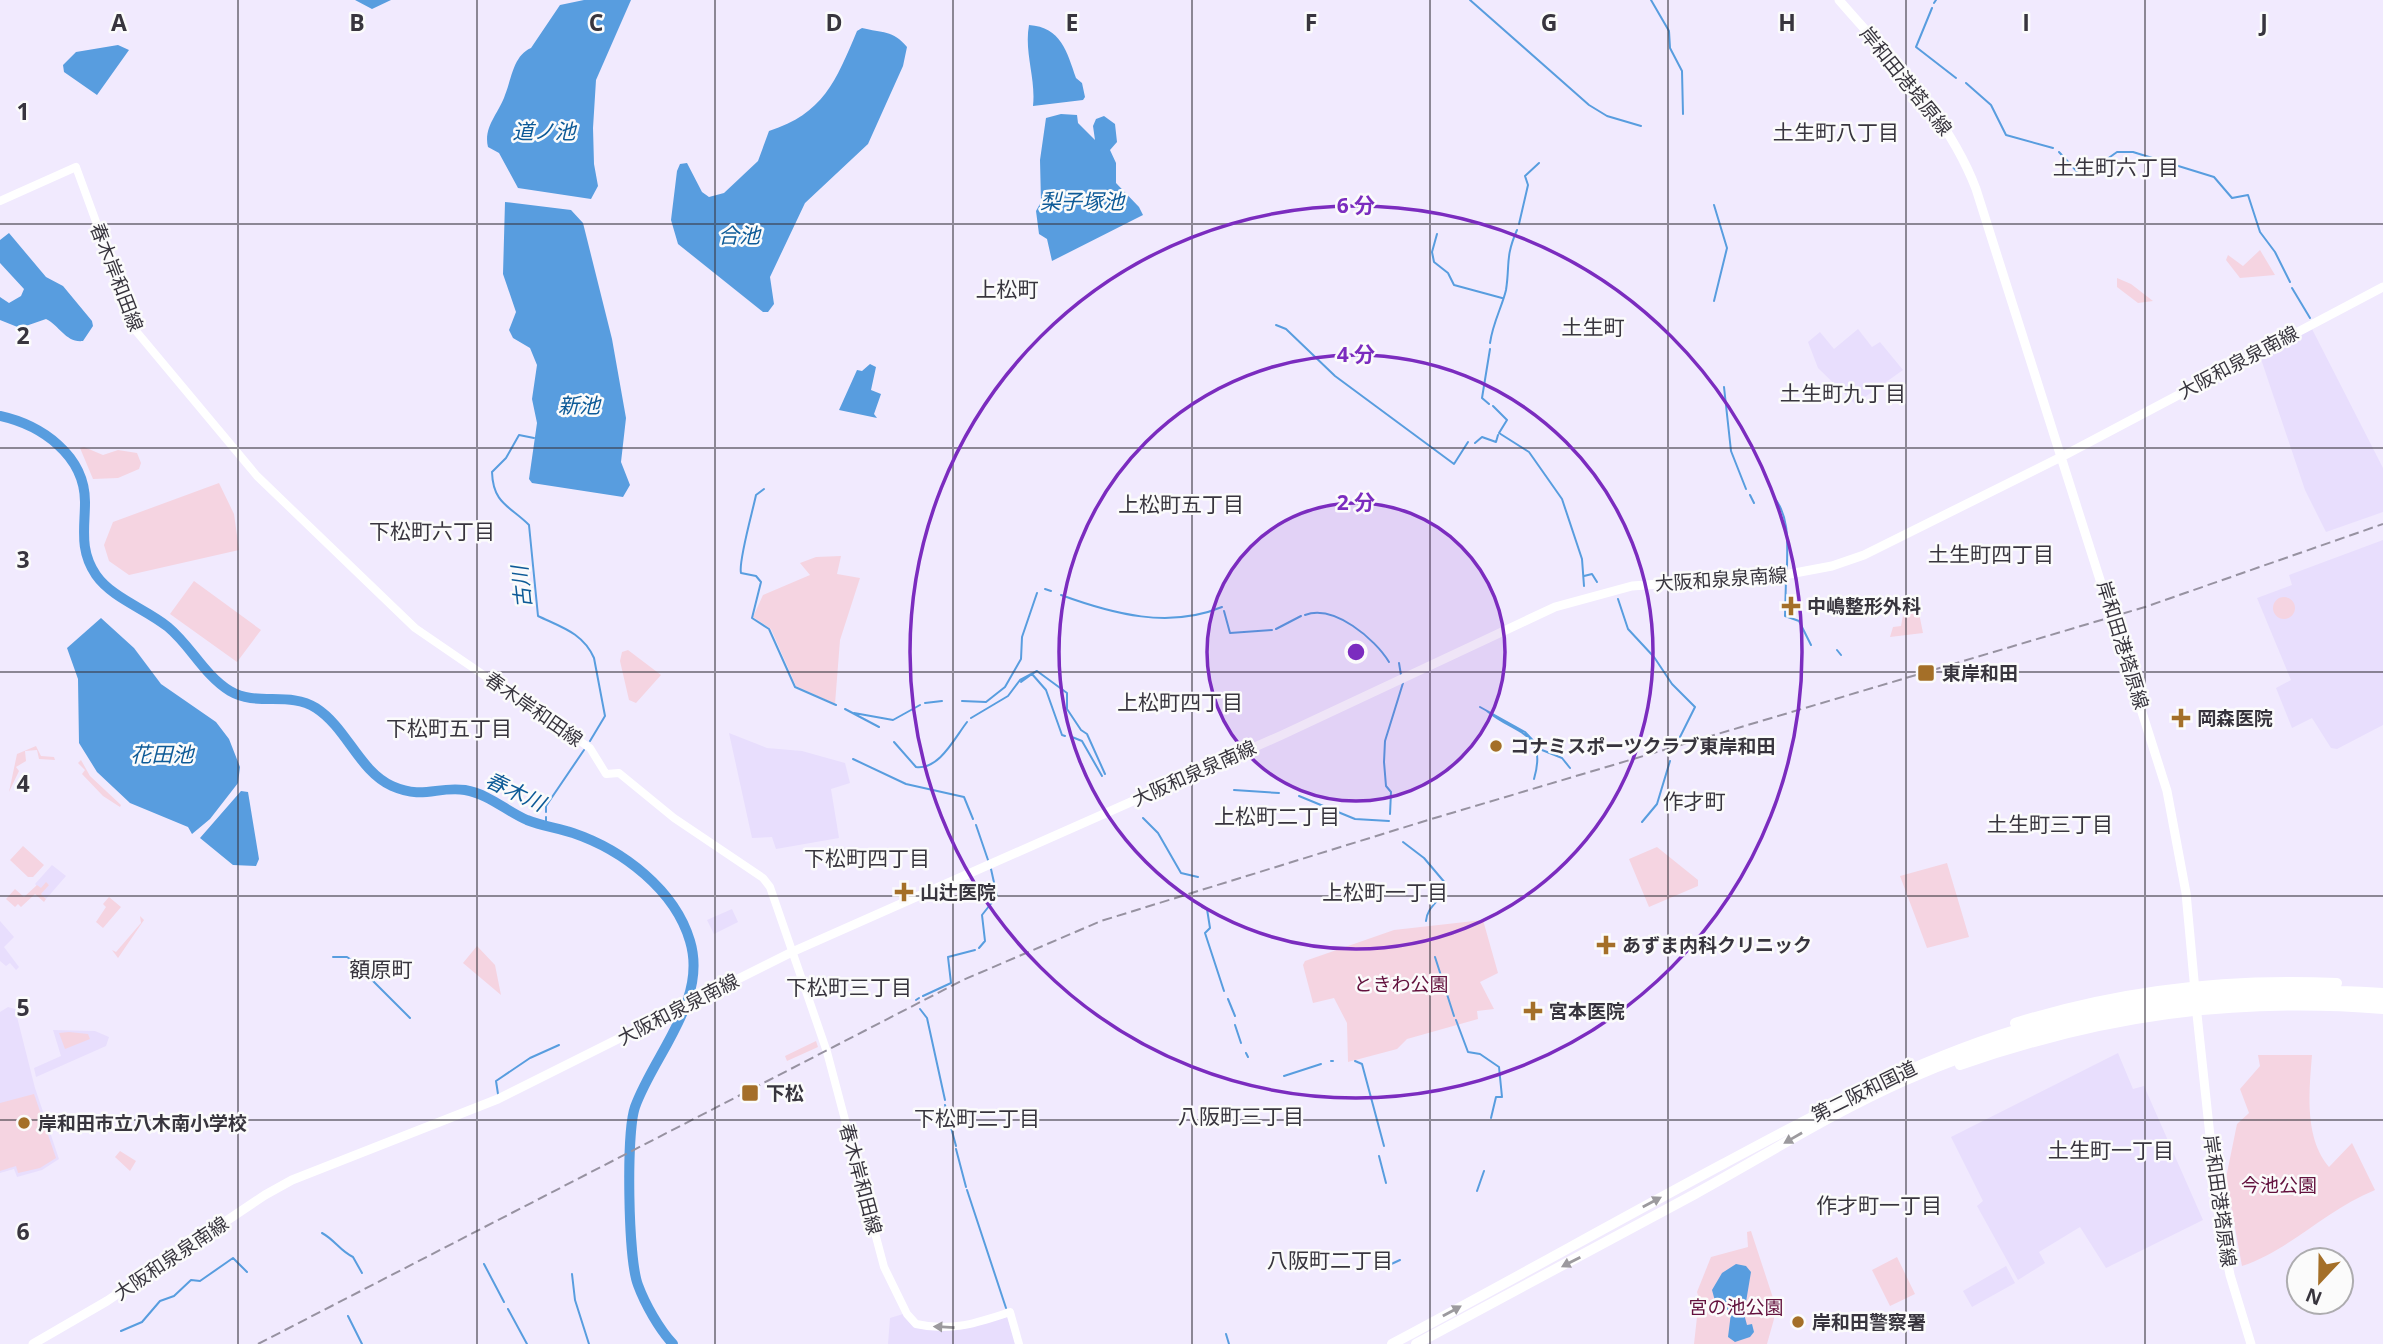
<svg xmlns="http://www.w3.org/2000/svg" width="2383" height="1344" viewBox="0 0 2383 1344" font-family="'Open Sans','Noto Sans JP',sans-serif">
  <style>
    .built { fill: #e8defd }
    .green { fill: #f5d4e1 }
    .water { fill: #589ddf }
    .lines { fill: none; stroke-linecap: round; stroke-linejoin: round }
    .stream { stroke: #589ddf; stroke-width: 2 }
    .river { stroke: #589ddf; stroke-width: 10 }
    .secondary { stroke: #fff; stroke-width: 8 }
    .primary { stroke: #fff; stroke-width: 9 }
    .highway { stroke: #fff; stroke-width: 10 }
    .rail { stroke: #9792a1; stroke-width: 2; stroke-dasharray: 10 5; stroke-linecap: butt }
    .oneway { fill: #9c9a9e }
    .grid { fill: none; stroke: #38353e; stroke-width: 2; stroke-opacity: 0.55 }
    .ring { fill: none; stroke: #7b2cbf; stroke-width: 3.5 }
    .poi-dot { fill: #a46f28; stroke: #fbfbfb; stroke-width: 2.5 }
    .labels { text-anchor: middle; stroke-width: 5; stroke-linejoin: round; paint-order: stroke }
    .street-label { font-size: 19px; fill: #38353e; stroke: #fbfbfb }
    .poi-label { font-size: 19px; font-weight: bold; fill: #38353e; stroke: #fbfbfb; text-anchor: start }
    .park-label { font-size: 19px; fill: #63123e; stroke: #fbfbfb }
    .water-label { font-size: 21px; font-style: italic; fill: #0d5a97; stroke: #fbfbfb }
    .neighbourhood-label { font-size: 21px; fill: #38353e; stroke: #fbfbfb }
    .grid-label { font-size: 23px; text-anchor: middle; font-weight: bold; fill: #38353e; stroke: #fbfbfb; stroke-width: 5; stroke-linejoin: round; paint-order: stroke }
    .centre { fill: #7b2cbf; stroke: #fbfbfb; stroke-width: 3.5 }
    .ring-label { font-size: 21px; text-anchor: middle; font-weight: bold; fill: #7b2cbf; stroke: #fbfbfb; stroke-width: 5; stroke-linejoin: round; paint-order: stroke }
  </style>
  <rect width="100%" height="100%" fill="#f1eafe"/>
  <path class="built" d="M1858,329L1872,347L1880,342L1903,370L1855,404L1818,368L1808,342L1820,332L1834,349Z
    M2312,329L2383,468V512L2326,532L2305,490L2260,356Z
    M2383,540V725L2337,749L2331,748L2312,718L2292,728L2276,688L2291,680L2257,598L2292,585L2289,575Z
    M729,733L767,748L802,751L845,763L850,783L831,789L839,838L776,849L772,837L752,838Z
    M52,865L66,876L46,899L41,894L49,884L40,889L35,884Z
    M732,909L738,922L714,934L707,920Z
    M0,921L14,937L4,947L19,967L16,970L10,963L6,966L0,961Z
    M8,1007L15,1009L35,1088L59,1159L42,1170L17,1177L14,1169L0,1173V1012Z
    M53,1030L95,1031L109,1037L106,1046L36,1077L34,1068L61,1056Z
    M2118,1053L2133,1089L2144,1086L2203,1220L2106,1268L2080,1227L2039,1252L2045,1263L2018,1280L1977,1206L1983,1201L1951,1137Z
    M2006,1266L2015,1283L1972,1307L1963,1291Z
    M903,1314L909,1322L960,1330L1007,1317L1016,1344H888L890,1318Z"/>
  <path class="green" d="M2260,250L2275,275L2240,278L2226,260L2228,255L2243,266Z
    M2117,278L2131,284L2153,301L2138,303L2117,287Z
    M84,447L103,455L118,450L137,453L141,463L139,469L118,478L93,479L80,448Z
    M219,483L234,514L239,550L129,575L109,561L104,545L113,522Z
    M841,556L837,574L860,578L840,640L835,704L796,686L771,629L753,617L763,595L810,575L800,563L816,557Z
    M194,581L261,630L237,662L170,614Z
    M2273 608a11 11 0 1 1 22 0a11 11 0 1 1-22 0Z
    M1916,598L1923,633L1890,637L1893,627L1901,626L1905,605Z
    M628,650L661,675L636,703L629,700L620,661L622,652Z
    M36,746L41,756L54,757L55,760L39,759L37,750L25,751L26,761L16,767L19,771L9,792L17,754Z
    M81,760L90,776L121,805L120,807L103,796L82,774L85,770L78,763Z
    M23,846L44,865L33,877H28L10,860Z
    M1657,847L1698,880V886L1649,907L1629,859Z
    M1947,863L1969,937L1927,948L1900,876Z
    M46,882L49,885L41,894L46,899L44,902L35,894L21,907L18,904L15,907L6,899L15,889L24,897L37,885L41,888Z
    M109,897L121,907L103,928L96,922L106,907L103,904Z
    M140,916L144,920L118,958L112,950L116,952L141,923Z
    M1483,920L1498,973L1480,982L1494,1009L1477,1011L1478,1019L1407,1039L1397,1049L1348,1062L1347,1023L1334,998L1313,1003L1303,965L1305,961L1394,930Z
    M477,946L495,965L501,995L463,963Z
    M69,1032L88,1034L90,1039L65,1049L59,1033Z
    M816,1041L818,1047L787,1061L785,1056Z
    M2258,1055H2312C2309,1091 2304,1138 2329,1167L2352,1143L2375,1190C2326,1210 2290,1250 2242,1266L2226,1178L2237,1124L2249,1113L2240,1089L2260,1066Z
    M34,1094L56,1158L40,1168L18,1173L16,1166L0,1171V1103Z
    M120,1151L136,1161L130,1171L115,1157Z
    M1751,1231L1774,1301V1319L1767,1344H1694L1699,1299L1697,1292L1711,1257L1748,1247L1747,1232Z
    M1897,1257L1915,1294L1890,1306L1872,1270Z"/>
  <path class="water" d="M355,0H391L372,9Z
    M584,0H631L596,80L593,128L594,164L598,186L591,199L518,188L499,153L488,147C483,127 499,113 505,95C512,78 513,56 531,48L560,5Z
    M1029,25C1061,27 1067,52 1076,78L1082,83L1085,97L1083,100L1033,106C1036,78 1024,53 1029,25Z
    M862,28C882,33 893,30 907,47L903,66L868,144L805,203L770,277L774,304L768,312H763L678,244L671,220L677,171L680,164L687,163L702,192L709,197L724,193L758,161L769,131C823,114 836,81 857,31Z
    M118,45L129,50L97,95L64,72L63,65L76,52Z
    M1061,114L1077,115L1078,123L1095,140L1093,126L1096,119L1104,116L1115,124L1117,142L1110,150L1116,163V183L1139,207L1143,215L1052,261L1047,239L1039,234L1036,211L1041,202L1040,160L1046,118Z
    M505,202L571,210L583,223L612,339L626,418L621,462L630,485L623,497L532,483L529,479L537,423L532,399L537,365L530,348L513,338L509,330L516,312L503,274Z
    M9,233L46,277L63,286L92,321L93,326L83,341C66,343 60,326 46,319L20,328L0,320V297L9,303L21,296L24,289L0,263V240Z
    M870,364L876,367L871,390L881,394L874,414L877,418L839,410L857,370L862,371Z
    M101,618L134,648L161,684L216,722L229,739L240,767L238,783L210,819L192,834L188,827L130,803L97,772L79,743L78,679L67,648Z
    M241,791L248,792L259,859L256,866L233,865L200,838Z
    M1736,1264L1746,1266L1751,1272L1744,1314L1747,1325L1752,1324L1754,1332L1750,1337L1735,1342L1728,1337L1731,1313L1715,1301L1712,1290L1722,1273Z"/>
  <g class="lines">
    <path class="stream" d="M1470,0L1589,105L1607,116L1641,126
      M1651,0L1669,31L1670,48L1682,71L1683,114
      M1934,3L1936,0
      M1932,8L1916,47L1956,78
      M1966,83L1991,105L2006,135L2053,148
      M2059,152L2082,177L2117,152H2133L2214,177L2232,198L2248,195L2260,232L2275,252L2290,282
      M1714,205L1727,248L1714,301
      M1519,224L1528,185L1525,176L1539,163
      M1437,234L1432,252L1434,262L1448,273L1454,285L1502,298
      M2292,288L2310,318
      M1276,325L1286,329L1335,376L1454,464L1468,442
      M1490,343C1493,322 1502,307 1506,290C1510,265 1505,257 1517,230
      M1724,387L1731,451L1746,489
      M1489,404L1482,398L1490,349
      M1493,406L1507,420L1499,433L1529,452L1562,499L1582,559L1584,586
      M534,438L519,435L506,458L492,472C493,504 510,506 529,525L538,616C561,627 583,633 594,658L605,716L590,741
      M1475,443L1482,437L1496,442L1498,435
      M764,489L756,495C753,510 738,562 741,573L756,576L761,582L752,618L769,629L795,687L836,705
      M1750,495L1754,503
      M1776,500C1790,520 1787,545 1787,569
      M1584,576L1592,574L1597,582
      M1786,579L1785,616L1799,621L1811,645
      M1045,589L1051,591
      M1061,595C1113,614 1169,629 1222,607
      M1618,599L1628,629L1654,657L1672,684L1695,707L1680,737
      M1224,611L1230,633L1272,630
      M1305,615C1334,604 1375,639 1389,662
      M1276,629L1301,616
      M1837,650L1841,655
      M1399,663L1401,675
      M1021,682L1032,674L1046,690L1062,735L1065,736
      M962,701L986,702L1005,687L1021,659L1022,637L1037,593
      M925,703L942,701
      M1480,707L1525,732L1542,750L1562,758L1570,768
      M845,709L879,727
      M1487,711C1516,735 1548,731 1534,779
      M854,713L893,720L920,705
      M971,718L1008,696L1020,680L1037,671L1067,693V709L1081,730L1087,734L1105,774
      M1072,737L1082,741L1102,776
      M894,742L916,767C939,770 954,739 967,722
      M853,759L906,784L964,797L973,819
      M1234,790L1279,793
      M1299,796L1355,819L1389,821
      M546,812V806L584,750
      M1390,814L1391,792L1386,786L1384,762L1385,741L1403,683
      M1143,818L1158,833L1181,873L1198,877
      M1642,822L1657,804L1670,761
      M976,825L988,860
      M546,827V817
      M1403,842L1424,858L1446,884C1444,900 1427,905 1426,921
      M1202,907L1207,909L1210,928L1205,933L1224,991
      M979,948L985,941L982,915L997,896L991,869
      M333,957H347L353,961L410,1018
      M1435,957L1454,1016
      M923,996L951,983L948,957L975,950
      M1228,999L1235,1016
      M916,1000L919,998
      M920,1009L927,1018L945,1100
      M1456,1020L1468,1052L1480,1054L1499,1067L1502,1097H1496L1491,1118
      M1235,1025L1241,1043
      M1246,1053L1248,1057
      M1331,1061H1333
      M1355,1061L1362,1064L1384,1146
      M1284,1076L1321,1064
      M498,1094L496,1081L530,1058L559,1045
      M945,1105L956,1146
      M956,1149L966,1187
      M1379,1156L1386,1183
      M967,1190L1006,1308
      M1477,1191L1484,1171
      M322,1233C335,1240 340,1251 353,1257L362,1273
      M484,1264L504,1302
      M1387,1266L1400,1260
      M572,1274L575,1300L589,1344
      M508,1309L527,1344
      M348,1316L362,1344
      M121,1331L142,1322L160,1301L174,1296L191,1280L200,1281L233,1258L247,1272
      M1226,1334L1229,1344"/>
    <path class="river" d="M0,416C41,425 85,455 85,502C85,528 79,550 96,575C112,598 146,609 168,627C191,646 204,675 230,691C257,707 289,691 316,708C347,728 359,771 392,786C424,800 436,786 465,790C489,794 506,811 527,820C542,826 558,828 573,833C623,850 675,890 690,941C708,1001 654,1054 635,1107C626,1133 628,1259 638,1285C645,1304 659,1329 673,1344"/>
    <path class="secondary" d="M0,201L76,167L136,331L257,476L415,628L590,748L606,774L619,773L674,818L763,878L770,887L827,1052L884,1267L907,1314L916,1324C950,1332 978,1323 1010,1312L1019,1344"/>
    <path class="primary" d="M1839,0C1890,59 1948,115 1976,189L2167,791L2186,893L2195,991
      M2196,1005L2218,1211L2230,1275L2251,1344
      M33,1344L107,1301L265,1195L292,1180L498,1099L792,952L1282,735L1555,607L1632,586L1784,575L1832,566L1864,555L2063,456L2383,287"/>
    <path class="highway" d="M2015,1023C2120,990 2228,978 2337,983
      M1960,1065C2101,1016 2233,997 2383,1009
      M1392,1344C1503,1285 1613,1223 1723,1164C1827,1108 1932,1051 2047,1021C2157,991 2270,986 2383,993
      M1416,1344C1509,1293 1603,1244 1695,1194C1764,1156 1832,1113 1904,1081C2057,1013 2217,989 2383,1001"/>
    <path class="rail" d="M258,1344L963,980L1101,921L1428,820L2145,607L2383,524"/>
  </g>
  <defs><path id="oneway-solid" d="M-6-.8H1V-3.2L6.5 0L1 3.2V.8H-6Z" transform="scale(1.75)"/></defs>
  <g class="oneway">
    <use href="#oneway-solid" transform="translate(1793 1138) rotate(150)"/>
    <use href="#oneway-solid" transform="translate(1652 1202) rotate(-28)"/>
    <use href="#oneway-solid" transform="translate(1571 1262) rotate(153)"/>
    <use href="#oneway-solid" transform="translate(1452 1311) rotate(-29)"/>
    <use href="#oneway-solid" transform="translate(944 1327) rotate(-177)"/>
  </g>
  <path class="grid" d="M238,0V1344M477,0V1344M715,0V1344M953,0V1344M1192,0V1344M1430,0V1344M1668,0V1344M1906,0V1344M2145,0V1344M0,224H2383M0,448H2383M0,672H2383M0,896H2383M0,1120H2383"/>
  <circle cx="1356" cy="652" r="149" fill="#7b2cbf" fill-opacity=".12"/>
  <g class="ring">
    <circle cx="1356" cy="652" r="149"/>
    <circle cx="1356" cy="652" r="297"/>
    <circle cx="1356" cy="652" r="446"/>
  </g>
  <g class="poi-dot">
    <path d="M1787.5 595.5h7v7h7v7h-7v7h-7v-7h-7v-7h7z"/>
    <rect x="1917" y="664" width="18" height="18" rx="3.5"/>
    <path d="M2177.5 707.5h7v7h7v7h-7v7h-7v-7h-7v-7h7z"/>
    <circle cx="1496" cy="746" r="7"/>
    <path d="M900.5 881.5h7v7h7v7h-7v7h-7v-7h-7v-7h7z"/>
    <path d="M1602.5 934.5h7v7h7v7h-7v7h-7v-7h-7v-7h7z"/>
    <path d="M1529.5 1000.5h7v7h7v7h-7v7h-7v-7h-7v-7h7z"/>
    <rect x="741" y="1084" width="18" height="18" rx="3.5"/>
    <circle cx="24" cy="1123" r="7"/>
    <circle cx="1798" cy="1322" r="7"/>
  </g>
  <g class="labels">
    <g class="street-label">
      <text transform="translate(1906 81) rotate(51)" y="7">岸和田港塔原線</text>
      <text transform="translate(117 277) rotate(69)" y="7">春木岸和田線</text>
      <text transform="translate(2238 362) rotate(-28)" y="7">大阪和泉泉南線</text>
      <text transform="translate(1721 579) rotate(-4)" y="7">大阪和泉泉南線</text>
      <text transform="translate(2123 645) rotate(73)" y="7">岸和田港塔原線</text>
      <text transform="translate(534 709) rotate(35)" y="7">春木岸和田線</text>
      <text transform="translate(1194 773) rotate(-24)" y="7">大阪和泉泉南線</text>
      <text transform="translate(678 1009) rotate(-27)" y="7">大阪和泉泉南線</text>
      <text transform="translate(1864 1091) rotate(-26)" y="7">第二阪和国道</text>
      <text transform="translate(861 1179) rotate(75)" y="7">春木岸和田線</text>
      <text transform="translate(2220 1201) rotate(82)" y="7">岸和田港塔原線</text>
      <text transform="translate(171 1258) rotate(-34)" y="7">大阪和泉泉南線</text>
    </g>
    <g class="poi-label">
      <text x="1807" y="613">中嶋整形外科</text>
      <text x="1942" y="680">東岸和田</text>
      <text x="2197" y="725">岡森医院</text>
      <text x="1510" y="753">コナミスポーツクラブ東岸和田</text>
      <text x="920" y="899">山辻医院</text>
      <text x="1622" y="952">あずま内科クリニック</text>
      <text x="1549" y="1018">宮本医院</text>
      <text x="766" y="1100">下松</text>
      <text x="38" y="1130">岸和田市立八木南小学校</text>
      <text x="1812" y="1329">岸和田警察署</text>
    </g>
    <g class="park-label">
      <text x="1401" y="991">ときわ公園</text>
      <text x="2279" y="1192">今池公園</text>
      <text x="1736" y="1314">宮の池公園</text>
    </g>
    <g class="water-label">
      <text x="544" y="139">道ノ池</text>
      <text x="1082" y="209">梨子塚池</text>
      <text x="739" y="243">合池</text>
      <text x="579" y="413">新池</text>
      <text transform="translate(522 587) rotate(-96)" y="7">古川</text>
      <text x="162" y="762">花田池</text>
      <text transform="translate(515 792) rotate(25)" y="7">春木川</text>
    </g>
    <g class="neighbourhood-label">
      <text x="1836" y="140">土生町八丁目</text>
      <text x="2116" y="175">土生町六丁目</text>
      <text x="1007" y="297">上松町</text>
      <text x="1593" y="335">土生町</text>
      <text x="1843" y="401">土生町九丁目</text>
      <text x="1181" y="512">上松町五丁目</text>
      <text x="432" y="539">下松町六丁目</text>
      <text x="1991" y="562">土生町四丁目</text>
      <text x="1180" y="710">上松町四丁目</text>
      <text x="449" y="736">下松町五丁目</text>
      <text x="1694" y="809">作才町</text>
      <text x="1277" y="824">上松町二丁目</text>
      <text x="2050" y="832">土生町三丁目</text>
      <text x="867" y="866">下松町四丁目</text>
      <text x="1385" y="900">上松町一丁目</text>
      <text x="381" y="977">額原町</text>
      <text x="849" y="995">下松町三丁目</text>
      <text x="1241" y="1124">八阪町三丁目</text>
      <text x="977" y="1126">下松町二丁目</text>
      <text x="2111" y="1158">土生町一丁目</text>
      <text x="1879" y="1213">作才町一丁目</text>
      <text x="1330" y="1268">八阪町二丁目</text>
    </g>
  </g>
  <g class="grid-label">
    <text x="119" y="31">A</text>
    <text x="357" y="31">B</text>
    <text x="596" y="31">C</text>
    <text x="834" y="31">D</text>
    <text x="1072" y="31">E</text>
    <text x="1311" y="31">F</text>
    <text x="1549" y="31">G</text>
    <text x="1787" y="31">H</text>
    <text x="2026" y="31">I</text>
    <text x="2264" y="31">J</text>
    <text x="23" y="120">1</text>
    <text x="23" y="344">2</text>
    <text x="23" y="568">3</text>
    <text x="23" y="792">4</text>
    <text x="23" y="1016">5</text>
    <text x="23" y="1240">6</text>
  </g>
  <circle cx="1356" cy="652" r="10" class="centre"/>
  <g class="ring-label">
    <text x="1356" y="213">6 分</text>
    <text x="1356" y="362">4 分</text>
    <text x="1356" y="510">2 分</text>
  </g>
  <g transform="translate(2320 1281) rotate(202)"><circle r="33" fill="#fbfbfb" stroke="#adacaf" stroke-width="2"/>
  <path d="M0-5L12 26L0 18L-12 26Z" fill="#a46f28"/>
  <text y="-10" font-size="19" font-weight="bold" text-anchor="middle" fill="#38353e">N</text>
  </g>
</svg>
